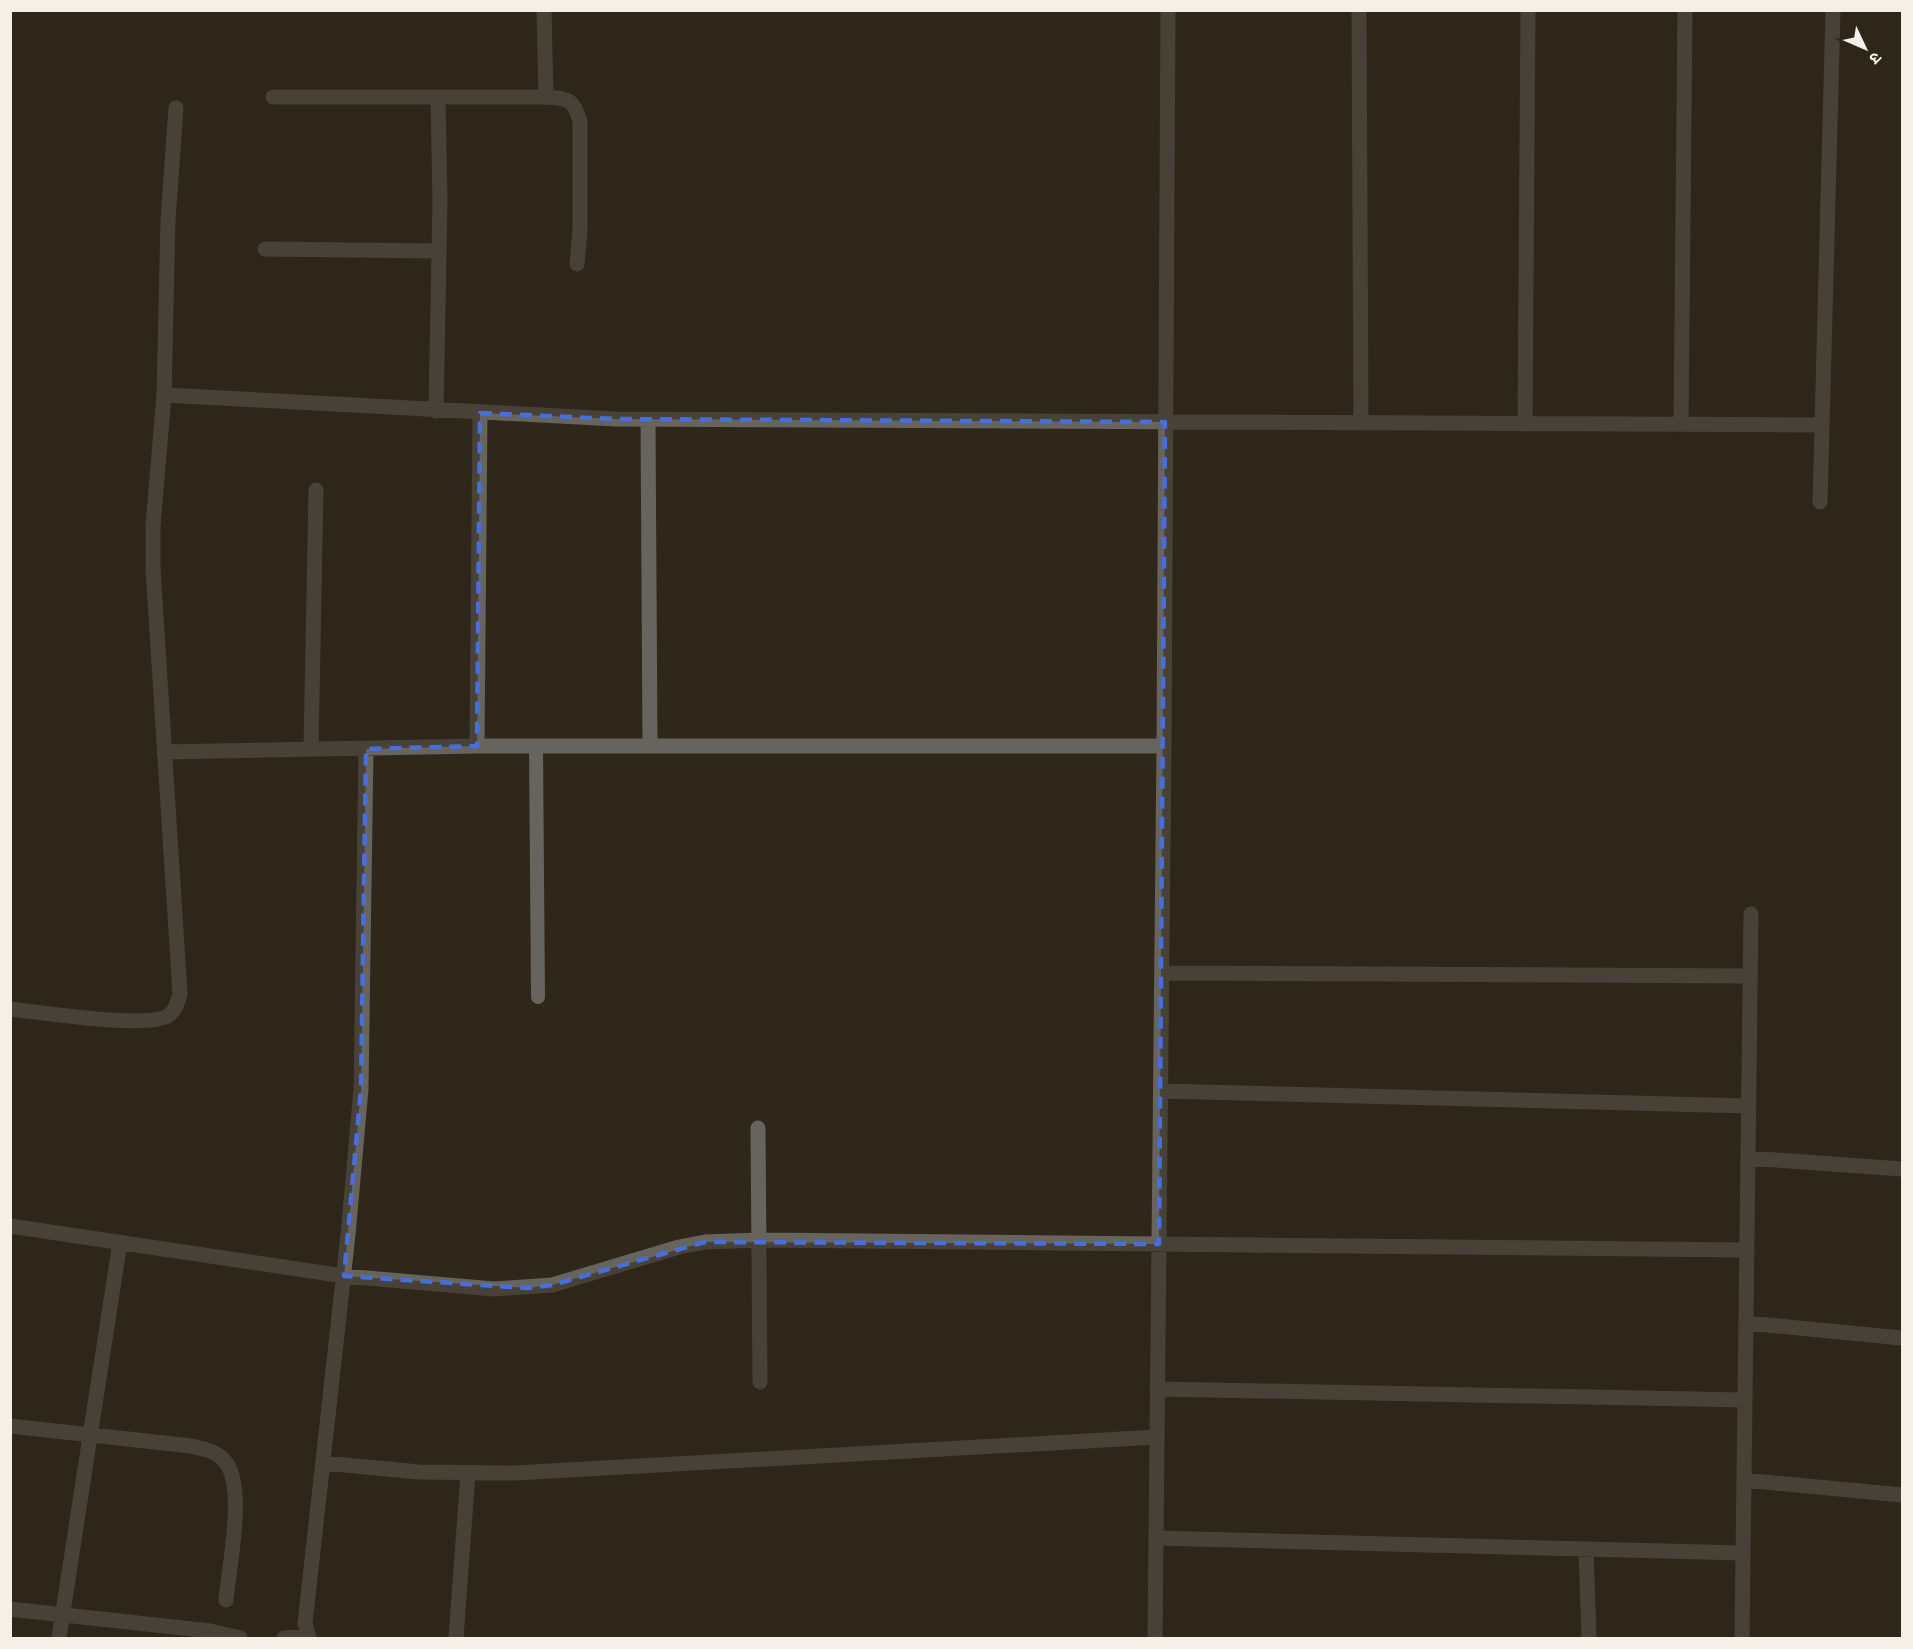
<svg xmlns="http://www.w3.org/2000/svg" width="1913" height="1649" viewBox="0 0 1913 1649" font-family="Commissioner,'Noto Sans Devanagari',sans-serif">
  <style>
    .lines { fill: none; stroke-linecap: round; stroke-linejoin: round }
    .lane { stroke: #67635d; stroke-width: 14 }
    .street { stroke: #67635d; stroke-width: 15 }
    .marked { fill: none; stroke: #486edb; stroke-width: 4.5; stroke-dasharray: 12 8; stroke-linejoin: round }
  </style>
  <rect width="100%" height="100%" fill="#2e271a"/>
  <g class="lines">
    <path class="lane" d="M536,746L538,997"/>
    <path class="street" d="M544,10L546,97
      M1359,10L1361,423
      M273,97H546C568,99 573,98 580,121V230L577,264
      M265,249L439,251
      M164,395L616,419L1822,425
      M436,411L440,202L438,97
      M648,420L650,745
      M1525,424L1528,10
      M1681,425L1685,10
      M1820,502L1833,10
      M477,746L480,413
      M311,749L316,490
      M164,752L477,746H1164
      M1162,973L1750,976
      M10,1009C39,1012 151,1030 169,1015C176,1010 178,1001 180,994L153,569V526L164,395L168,220L176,108
      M1161,1091L1749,1106
      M758,1128L760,1382
      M1748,1158L1902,1169
      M10,1226L344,1276L494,1289L552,1285L679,1247L705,1242L759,1240L1747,1250
      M1746,1323L1902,1338
      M1157,1389L1745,1400
      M10,1426L191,1446C204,1449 218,1451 227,1464C245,1492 229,1566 226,1600
      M324,1463L419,1472L515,1473L1157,1437
      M1744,1480L1902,1495
      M1156,1538L1743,1553
      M1586,1549L1589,1638
      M10,1609L210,1631L240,1638
      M59,1638L120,1242
      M284,1638L307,1636
      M309,1638L305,1623L348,1235L361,1089L366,749
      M456,1638L468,1473
      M1155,1638L1164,746L1168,10
      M1742,1638L1751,914"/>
  </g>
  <path d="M0 0H1913V1649H0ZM480,413L616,419L1165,422L1159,1244L705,1242L552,1285L527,1288L344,1276L361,1089L366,749L477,746Z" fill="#2e271a" fill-opacity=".55" fill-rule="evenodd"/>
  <path class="marked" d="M480,413L616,419L1165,422L1159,1244L705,1242L552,1285L527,1288L344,1276L361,1089L366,749L477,746Z"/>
  <rect width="1913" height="1649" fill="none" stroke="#f4f0e7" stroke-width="24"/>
  <g transform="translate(1865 48) rotate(134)" stroke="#2e271a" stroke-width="4.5" paint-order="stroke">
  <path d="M0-4.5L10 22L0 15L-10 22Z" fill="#f4f0e7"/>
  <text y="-9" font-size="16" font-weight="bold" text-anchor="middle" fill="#f4f0e7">उ</text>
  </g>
</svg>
